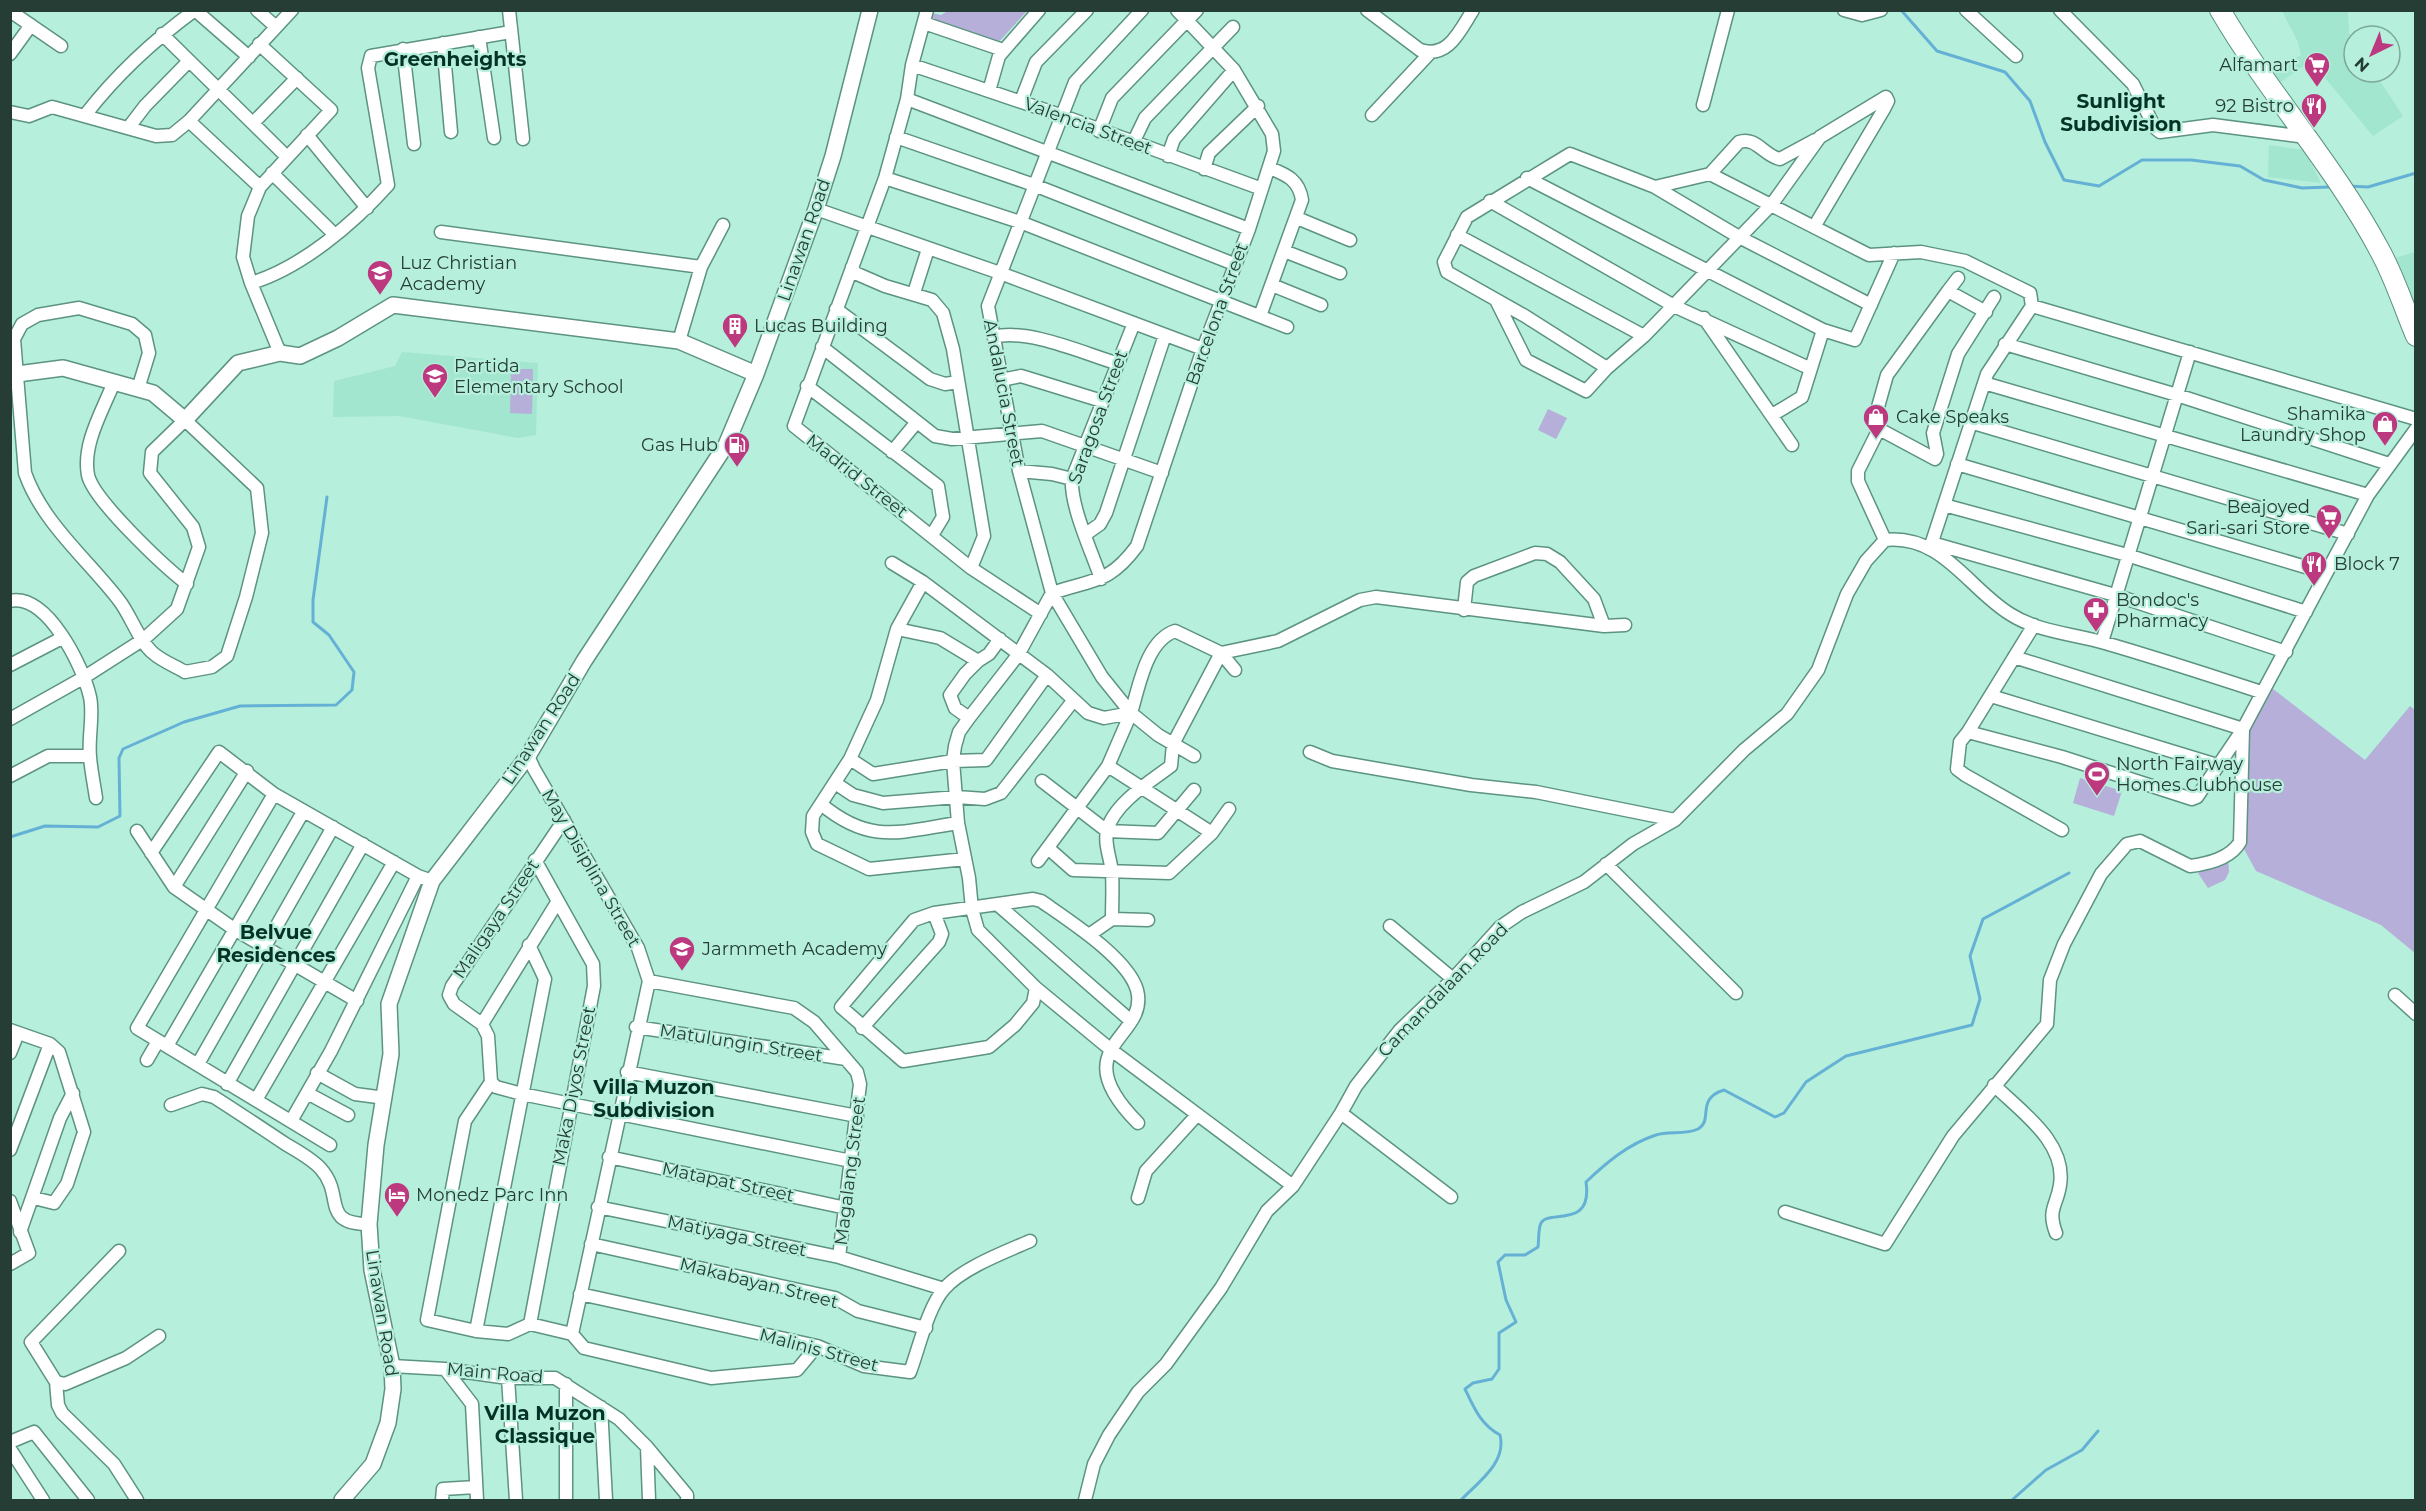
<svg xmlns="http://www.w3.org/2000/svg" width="2426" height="1511" viewBox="0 0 2426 1511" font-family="Montserrat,sans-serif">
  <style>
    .built { fill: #a3e6cf }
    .green { fill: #b5afd9 }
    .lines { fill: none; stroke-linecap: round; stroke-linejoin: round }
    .stream { stroke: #65b1d6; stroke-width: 3 }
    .minor-casing { stroke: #5c9381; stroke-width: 15 }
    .tertiary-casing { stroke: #5c9381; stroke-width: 18 }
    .primary-casing { stroke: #5c9381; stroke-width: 22 }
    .minor { stroke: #fff; stroke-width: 12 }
    .tertiary { stroke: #fff; stroke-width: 15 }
    .primary { stroke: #fff; stroke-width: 20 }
    .labels { text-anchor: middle; stroke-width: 4.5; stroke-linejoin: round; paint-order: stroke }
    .poi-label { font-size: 18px; fill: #263d35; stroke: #b6efdb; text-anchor: start }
    .street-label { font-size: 18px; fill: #263d35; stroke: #b6efdb }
    .neighbourhood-label { font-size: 20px; font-weight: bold; fill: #053226; stroke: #b6efdb }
  </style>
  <rect width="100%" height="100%" fill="#b6efdb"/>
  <path class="built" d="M2282,11H2348L2349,33L2354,41V72H2374L2403,116L2373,136L2311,61L2275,86L2268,74L2301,55L2298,42Z
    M2269,145L2304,150L2321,183L2268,177Z
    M2415,252V311L2391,259Z
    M402,352L538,363L536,435L518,438L399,416L333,417L334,381L395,366Z"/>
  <path class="green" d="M922,11L941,15L948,11H1027L997,44L921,20Z
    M511,369H533L532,414L510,413Z
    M1548,409L1567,418L1556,439L1538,430Z
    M2273,689L2365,760L2410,706L2415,710V953L2381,925L2256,871L2244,849L2248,731Z
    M2080,778L2122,791L2114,816L2073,803Z
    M2228,858L2229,872L2225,880L2208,888L2198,873Z"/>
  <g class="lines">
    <path class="stream" d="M1901,10L1937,51L2005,72L2030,101L2045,142L2064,180L2099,186L2142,160H2191L2240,166L2264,180L2302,188L2329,187
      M2348,186L2368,187L2416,173
      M10,837L45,826L98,827L120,816L119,758L123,749L184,722L240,706L336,705L352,690L354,672L329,635L313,622V600L327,497
      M1461,1500C1477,1483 1507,1463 1500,1435C1481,1425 1474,1408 1465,1389L1473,1383L1492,1379L1499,1369V1333L1516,1322L1506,1300L1498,1262L1505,1255H1525L1538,1247C1539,1240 1538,1229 1541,1223C1548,1209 1593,1230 1586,1182C1606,1163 1628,1144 1656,1135C1668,1131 1686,1135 1698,1129C1714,1120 1695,1099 1724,1090L1775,1117L1784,1113L1806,1082L1846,1056L1972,1025L1980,999L1970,956L1983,919L2069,873
      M2012,1500L2046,1470L2082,1450L2098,1431"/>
    <g class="minor-casing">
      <path id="minor" d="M195,10L249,57
        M257,10L275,26
        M509,10L523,139
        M927,10L912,65L907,99L885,178L794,426L971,568L1041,614
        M1142,10L1075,82L988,306L1019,471L1052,593L1102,677L1131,713L1158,735L1194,756
        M1177,10L1234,70L1272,134L1274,151L1249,229L1203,349L1137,546C1109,584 1093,579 1052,593L1018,655L969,718L959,732L955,746L953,761L958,823L969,878L972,909L978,930L1036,988L1110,1049L1293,1186
        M1367,10L1420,50C1448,59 1459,32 1473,10
        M1844,10L1862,15L1881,10
        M1966,10L2016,56
        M2060,10L2133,84L2155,128L2160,132L2213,125L2306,137
        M10,11L61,46
        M924,23L1003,50
        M162,34L286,156
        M479,37L494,138
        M443,43L451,132
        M259,44L331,110L260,187L248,216L243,257L251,283L280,353
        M403,49L414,144
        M10,54L31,25
        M912,65L1060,115L1262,189
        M989,91L999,56L1039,10
        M907,99L1249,229
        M1021,101L1036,62L1087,10
        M1703,105L1728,10
        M10,112L29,116L52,107L156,136L172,135L189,121L292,10
        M86,114C117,74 154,40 195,10
        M1372,115L1430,53
        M189,121L260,187
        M253,123L297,78
        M129,127L145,106L188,62
        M1099,131L1112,98L1197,10
        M307,135L367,208
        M896,137L1034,185L1234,264
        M1133,143L1145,118L1233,27
        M1168,156L1174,139L1234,70
        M1204,169L1209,153L1258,106
        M272,173L334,234
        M1710,174L1739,142C1756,136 1764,156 1780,159L1815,140
        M885,178L1020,222L1287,327
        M1527,178L1823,330L1855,340L1894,253
        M1655,187L1710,174L1869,255L1921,252L1965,261L2030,293L2032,306L1987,374L1930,548
        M1490,201L1676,307L1809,368
        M816,209L1000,273L1203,349
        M1297,218L1350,240
        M441,232L701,267
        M1457,235L1644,336L1607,368L1586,391L1526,360L1496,300
        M1284,251L1340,273
        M852,267L855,273L885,286L932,300L943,313L953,349L984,536L971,568
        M1958,278L1948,291L1986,312
        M251,283C301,268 353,224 388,185L368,68L371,56L511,32
        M1272,285L1321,305
        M914,293L928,249
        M2032,306L2416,419
        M836,309L930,379L945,384L958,382
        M1260,316L1302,200C1299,180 1287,175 1270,168
        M1704,318L1792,445
        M1644,336L1772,204L1820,137L1886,97L1888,101L1884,109L1814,227
        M994,337C1027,328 1083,353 1116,363
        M679,341L701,267L723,225
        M2005,344L2177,395L2389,464
        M822,347L935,436L952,439L1042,431L1162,473
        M1607,368L1525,316L1447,272L1444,262L1467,217L1570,154L1655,187L1739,237L1871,305
        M1001,380L1021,376L1102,401
        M114,382C103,410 82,444 88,475C93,500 166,568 187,584
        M1984,383L2368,495
        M807,386L938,486L943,517L932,535
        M1772,415L1802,397L1823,330
        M1970,422L2348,534
        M1879,429L1935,459L1937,454L1933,433L1958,354L1994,297
        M892,452L916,423
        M1957,464L2326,573
        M1019,471L1052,474L1072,479
        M1944,505L2127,555L2306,612
        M1086,534L1100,524L1106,513L1165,335
        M1885,540L1858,481V471L1879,429L1878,407L1887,375L1948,291
        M1932,543L2115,595L2286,652
        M892,563L923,582L1047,675L1088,713L1104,718L1131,713C1139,687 1146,641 1175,631L1221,653L1235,670
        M1101,579C1092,552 1070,506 1072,479L1134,323
        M923,582L897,629L877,700L850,759L813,816L812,832L817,844L869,869L965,859
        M10,601C47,593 83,666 90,697C94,715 88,737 90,757C91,770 94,784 96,798
        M1464,610L1467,582L1474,576L1535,553L1547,554L1560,562L1594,599L1604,626
        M2034,625L1968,732L1960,742L1957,769L1965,775L2062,830
        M897,629L940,638L978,661L989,654L1000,639
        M2102,642L2190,352
        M2014,657L2243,729
        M10,665L62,638
        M1991,696L2217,765
        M969,718L955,708L950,695L965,674L978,661
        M10,719L83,678L144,639L177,609L199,547L193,527L150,473L152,452L185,420L257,488L262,533L246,597L227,656L212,667L185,672C175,666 162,661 153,653C138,640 131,615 118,599C87,559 42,522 25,473L14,339L22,324L38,315L79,308L132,324L145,335L149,353L138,389
        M1968,732L2062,757L2192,799L2197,797L2243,729L2368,495L2416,429
        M1310,752L1332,761L1471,785L1536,792L1675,820
        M528,756L534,769L638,948L649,981L572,1334
        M850,759L873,774L953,761L986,760L1047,675
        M1108,766L1212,833
        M10,776L48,756H89
        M1042,781L1107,831L1158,833L1194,790
        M835,783L853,795L883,803L957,797L985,799L1001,793L1073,701
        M274,794L137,1028L330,1145
        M821,804C870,845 900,832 958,823
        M564,820L452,986L449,995L454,1004L482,1024L488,1036L491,1082L465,1121L427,1320L476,1331L508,1334L530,1324L572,1334L584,1348L711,1378L797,1370L817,1346
        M137,831L174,887L234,929L357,1001
        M1048,848L1073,870L1169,873L1212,833L1229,809
        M151,853L219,752L274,794L418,876L432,881
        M1038,861L1108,766L1131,713
        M1606,864L1736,993
        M174,887L247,771
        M997,904L1131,1021
        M1112,919L1148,920
        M1390,926L1453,979
        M1089,935L1112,919C1112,904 1113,888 1112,873C1111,859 1104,845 1107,831C1113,804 1151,781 1171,766L1173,744L1221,653L1278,641L1360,600L1376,597L1604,626L1625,625
        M649,981L794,1008L814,1022L857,1072L860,1084L839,1257
        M1036,988L1033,1003L1015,1025L989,1047L903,1061L841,1007L914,920L934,913L1033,899L1041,901C1068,920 1128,958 1137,990C1150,1039 1061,1045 1138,1123
        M2395,995L2416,1014
        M482,1024L558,901
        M636,1027L846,1059
        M862,1028L939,942L942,934L934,913
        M10,1030L50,1044L59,1052L84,1132L67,1184L54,1203L34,1198
        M167,1046L303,812
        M10,1053L18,1033
        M147,1060L158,1041
        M198,1064L333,827
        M627,1072L857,1116
        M317,1073L355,1094L385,1098
        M491,1082L496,1087L522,1094L851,1161
        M227,1084L363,844
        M1994,1085C2020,1111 2067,1142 2060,1185C2057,1206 2047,1209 2056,1233
        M307,1093L348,1115
        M256,1100L394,862
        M171,1105L202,1094L214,1097C239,1113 263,1129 287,1145C299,1152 312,1159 321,1169C345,1196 320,1224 369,1224
        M1341,1113L1451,1197
        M291,1121L331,1051L418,876
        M10,1150L50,1044
        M609,1157L846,1208
        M1138,1198L1146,1171L1197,1115
        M10,1201L29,1253L10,1264
        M598,1207L839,1257L944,1289
        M1785,1212L1885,1244L1953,1136L2047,1024L2050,980L2064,944L2101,874L2127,844L2140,841L2190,866C2207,864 2231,858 2240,842L2243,729
        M20,1232L60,1118L73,1093
        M591,1244L835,1298L858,1311L926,1328
        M119,1251L31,1342L56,1382L65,1384L126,1358L159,1336
        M580,1294L817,1346L864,1366L910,1372C919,1348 928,1307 944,1289C962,1268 1005,1252 1030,1241
        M530,1324L594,986L593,964L535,860
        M476,1331L545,979L529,945
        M392,1366L445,1369L508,1378H555L619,1419L647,1447L687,1495V1500
        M445,1369L472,1404L477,1500
        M508,1378L516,1500
        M56,1382L58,1405L62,1413L114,1464L137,1500
        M566,1384V1500
        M601,1407L606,1500
        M10,1442L34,1432L88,1500
        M647,1447L649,1500
        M10,1449L43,1500
        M442,1500L443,1489L476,1487
        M1085,1500L1094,1464L1109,1435L1138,1392L1166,1364L1221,1288L1267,1211L1293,1186L1341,1113L1356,1086L1400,1030L1453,979L1500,927L1522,912L1584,882L1633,844L1675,820L1744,750L1787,714L1818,670L1847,594L1866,561L1885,540C1942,534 1968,588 2010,614C2038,632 2074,634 2105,643C2157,658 2209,675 2261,692"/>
    </g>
    <g class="tertiary-casing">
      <path id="tertiary" d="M10,375L63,368L153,393L185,420L238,363L280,353L300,356L338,338L393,305L679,341L756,374
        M342,1500L373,1464L388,1423L393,1389L392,1366L372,1270L369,1224L376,1145L391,1054L389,1004L432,881L528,756L584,661L726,445L756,374L816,209L833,156L870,10"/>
    </g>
    <g class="primary-casing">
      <path id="primary" d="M2220,10C2269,94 2335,166 2380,251C2395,278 2404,308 2416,336"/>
    </g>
    <use href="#minor" class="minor"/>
    <use href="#tertiary" class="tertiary"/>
    <use href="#primary" class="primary"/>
  </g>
  <defs>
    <g id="supermarket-pin" transform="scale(1.35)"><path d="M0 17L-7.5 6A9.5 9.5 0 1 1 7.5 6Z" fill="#bc3980" stroke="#b6efdb"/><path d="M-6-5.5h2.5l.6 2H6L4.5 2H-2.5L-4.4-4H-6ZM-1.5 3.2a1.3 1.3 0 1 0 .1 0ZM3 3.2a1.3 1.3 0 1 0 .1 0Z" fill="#fff"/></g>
    <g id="restaurant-pin" transform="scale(1.35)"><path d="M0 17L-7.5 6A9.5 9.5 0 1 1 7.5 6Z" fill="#bc3980" stroke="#b6efdb"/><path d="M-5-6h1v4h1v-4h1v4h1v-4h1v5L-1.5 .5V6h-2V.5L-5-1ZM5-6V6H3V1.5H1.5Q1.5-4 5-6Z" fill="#fff"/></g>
    <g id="school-pin" transform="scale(1.35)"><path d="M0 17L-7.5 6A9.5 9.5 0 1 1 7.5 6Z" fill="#bc3980" stroke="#b6efdb"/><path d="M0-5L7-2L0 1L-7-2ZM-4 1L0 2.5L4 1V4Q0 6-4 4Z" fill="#fff"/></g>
    <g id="building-pin" transform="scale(1.35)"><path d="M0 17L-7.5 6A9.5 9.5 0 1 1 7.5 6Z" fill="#bc3980" stroke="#b6efdb"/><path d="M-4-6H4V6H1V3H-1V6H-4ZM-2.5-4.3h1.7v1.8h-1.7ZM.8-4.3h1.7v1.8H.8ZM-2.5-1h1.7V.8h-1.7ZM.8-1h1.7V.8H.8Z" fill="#fff"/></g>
    <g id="shop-pin" transform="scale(1.35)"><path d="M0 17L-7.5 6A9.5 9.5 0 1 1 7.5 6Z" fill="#bc3980" stroke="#b6efdb"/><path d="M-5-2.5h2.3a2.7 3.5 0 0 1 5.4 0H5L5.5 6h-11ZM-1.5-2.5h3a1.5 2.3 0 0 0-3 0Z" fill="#fff"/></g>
    <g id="fuel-pin" transform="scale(1.35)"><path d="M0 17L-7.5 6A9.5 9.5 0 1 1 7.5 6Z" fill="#bc3980" stroke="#b6efdb"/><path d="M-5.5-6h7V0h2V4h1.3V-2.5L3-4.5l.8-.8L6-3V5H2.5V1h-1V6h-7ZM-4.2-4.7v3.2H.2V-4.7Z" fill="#fff"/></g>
    <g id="pharmacy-pin" transform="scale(1.35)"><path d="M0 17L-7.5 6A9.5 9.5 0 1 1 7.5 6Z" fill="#bc3980" stroke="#b6efdb"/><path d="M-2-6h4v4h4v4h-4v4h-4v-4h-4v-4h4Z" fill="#fff"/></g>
    <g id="stadium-pin" transform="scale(1.35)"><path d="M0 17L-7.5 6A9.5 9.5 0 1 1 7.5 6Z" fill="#bc3980" stroke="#b6efdb"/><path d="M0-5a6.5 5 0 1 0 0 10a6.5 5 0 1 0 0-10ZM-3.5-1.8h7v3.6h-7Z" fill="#fff"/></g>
    <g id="hotel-pin" transform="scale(1.35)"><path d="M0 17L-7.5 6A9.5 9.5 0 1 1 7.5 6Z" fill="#bc3980" stroke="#b6efdb"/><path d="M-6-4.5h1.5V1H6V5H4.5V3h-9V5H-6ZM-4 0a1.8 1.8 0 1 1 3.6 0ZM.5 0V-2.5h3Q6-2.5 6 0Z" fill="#fff"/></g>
  </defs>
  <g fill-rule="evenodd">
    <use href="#supermarket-pin" x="2317" y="65"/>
    <use href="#restaurant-pin" x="2314" y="106"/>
    <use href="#school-pin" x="380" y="273"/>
    <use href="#building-pin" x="735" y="326"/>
    <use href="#school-pin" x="435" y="376"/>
    <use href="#shop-pin" x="1876" y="417"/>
    <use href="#shop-pin" x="2385" y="424"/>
    <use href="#fuel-pin" x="737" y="445"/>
    <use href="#supermarket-pin" x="2329" y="517"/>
    <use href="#restaurant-pin" x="2314" y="564"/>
    <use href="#pharmacy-pin" x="2096" y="610"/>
    <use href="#stadium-pin" x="2097" y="774"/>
    <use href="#school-pin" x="682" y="949"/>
    <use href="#hotel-pin" x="397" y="1195"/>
  </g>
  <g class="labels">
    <g class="poi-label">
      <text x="2298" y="71" text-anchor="end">Alfamart</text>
      <text x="2294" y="112" text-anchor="end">92 Bistro</text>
      <text x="400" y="269">Luz Christian<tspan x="400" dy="21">Academy</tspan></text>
      <text x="754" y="332">Lucas Building</text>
      <text x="454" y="372">Partida<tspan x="454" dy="21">Elementary School</tspan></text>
      <text x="2366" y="420" text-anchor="end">Shamika<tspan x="2366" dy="21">Laundry Shop</tspan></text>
      <text x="1896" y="423">Cake Speaks</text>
      <text x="718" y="451" text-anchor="end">Gas Hub</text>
      <text x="2310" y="513" text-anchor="end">Beajoyed<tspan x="2310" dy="21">Sari-sari Store</tspan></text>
      <text x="2334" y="570">Block 7</text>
      <text x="2116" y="606">Bondoc's<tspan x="2116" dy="21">Pharmacy</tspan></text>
      <text x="2116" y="770">North Fairway<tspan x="2116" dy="21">Homes Clubhouse</tspan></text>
      <text x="702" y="955">Jarmmeth Academy</text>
      <text x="416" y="1201">Monedz Parc Inn</text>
    </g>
    <g class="street-label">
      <text transform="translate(1088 126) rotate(20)" y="6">Valencia Street</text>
      <text transform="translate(804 240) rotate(-71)" y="6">Linawan Road</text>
      <text transform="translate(1217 314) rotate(-70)" y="6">Barcelona Street</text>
      <text transform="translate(1004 393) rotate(79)" y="6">Andalucia Street</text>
      <text transform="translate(1098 417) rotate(-70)" y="6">Saragosa Street</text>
      <text transform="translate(857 476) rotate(38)" y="6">Madrid Street</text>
      <text transform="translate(541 729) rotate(-57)" y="6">Linawan Road</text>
      <text transform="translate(591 868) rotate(60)" y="6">May Disiplina Street</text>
      <text transform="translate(496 919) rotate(-56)" y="6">Maligaya Street</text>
      <text transform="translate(1443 990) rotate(-46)" y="6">Camandalaan Road</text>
      <text transform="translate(741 1043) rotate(9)" y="6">Matulungin Street</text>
      <text transform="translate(574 1086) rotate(-79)" y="6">Maka Diyos Street</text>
      <text transform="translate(850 1171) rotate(-83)" y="6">Magalang Street</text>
      <text transform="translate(728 1182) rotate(12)" y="6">Matapat Street</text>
      <text transform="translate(737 1236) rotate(12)" y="6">Matiyaga Street</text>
      <text transform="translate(759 1283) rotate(14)" y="6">Makabayan Street</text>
      <text transform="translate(382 1313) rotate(81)" y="6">Linawan Road</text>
      <text transform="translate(819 1350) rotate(15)" y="6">Malinis Street</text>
      <text transform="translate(495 1373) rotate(5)" y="6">Main Road</text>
    </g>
    <g class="neighbourhood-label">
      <text x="455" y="66">Greenheights</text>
      <text x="2121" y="108">Sunlight<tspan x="2121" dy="23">Subdivision</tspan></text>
      <text x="276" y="939">Belvue<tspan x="276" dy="23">Residences</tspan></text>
      <text x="654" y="1094">Villa Muzon<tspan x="654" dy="23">Subdivision</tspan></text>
      <text x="545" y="1420">Villa Muzon<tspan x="545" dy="23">Classique</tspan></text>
    </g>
  </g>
  <rect width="2426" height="1511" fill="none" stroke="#263d35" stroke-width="24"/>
  <g transform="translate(2372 54) rotate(223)"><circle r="28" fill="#b6efdb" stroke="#7ca899" stroke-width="1.5"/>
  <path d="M0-4.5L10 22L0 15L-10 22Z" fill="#bc3980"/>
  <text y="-9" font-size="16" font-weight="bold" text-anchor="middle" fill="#263d35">N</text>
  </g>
</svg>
